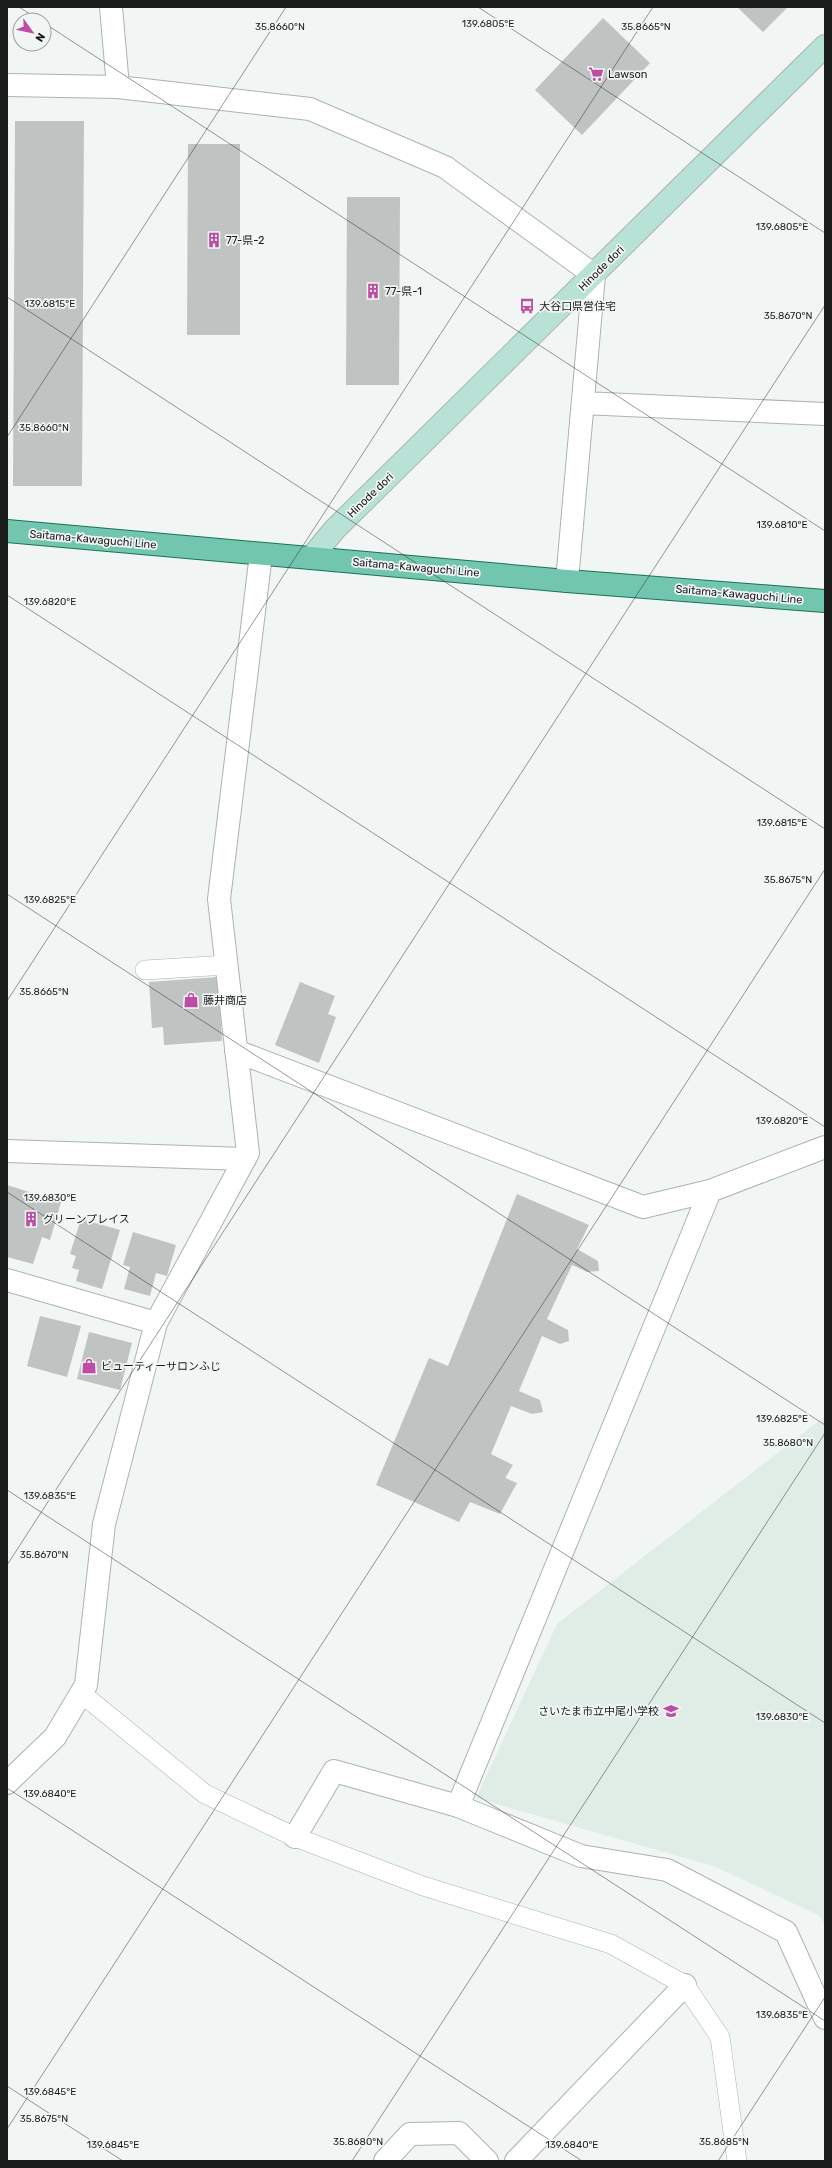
<svg xmlns="http://www.w3.org/2000/svg" width="832" height="2168" viewBox="0 0 832 2168" font-family="Rubik,'Noto Sans JP',sans-serif">
  <style>
    .built { fill: #e0ede7 }
    .building { fill: #bfc3c1 }
    .lines { fill: none; stroke-linecap: round; stroke-linejoin: round }
    .lane-casing { stroke: #adb2b0; stroke-width: 20 }
    .street-casing { stroke: #adb2b0; stroke-width: 24 }
    .secondary-casing { stroke: #adb2b0; stroke-width: 24 }
    .primary-casing { stroke: #177258; stroke-width: 24 }
    .lane { stroke: #fff; stroke-width: 19 }
    .street { stroke: #fff; stroke-width: 22 }
    .secondary { stroke: #b9e2d6; stroke-width: 22 }
    .primary { stroke: #73c6ae; stroke-width: 22 }
    .ticks { fill: none; stroke: #1b1d1c; stroke-width: 1; stroke-opacity: 0.45 }
    .labels { text-anchor: middle; stroke-width: 3.5; stroke-linejoin: round; paint-order: stroke }
    .poi-label { font-size: 11px; fill: #1b1d1c; stroke: #f1f6f4; text-anchor: start }
    .street-label { font-size: 11px; fill: #1b1d1c; stroke: #f1f6f4 }
    .ticks-label { font-size: 10px; text-anchor: middle; fill: #1b1d1c; stroke: #f1f6f4; stroke-width: 3.5; stroke-linejoin: round; paint-order: stroke }
  </style>
  <rect width="100%" height="100%" fill="#f1f6f4"/>
  <path class="built" d="M825,1416V1927L820,1916L716,1867L476,1798L557,1624Z"/>
  <path class="building" d="M737,7H788L763,32Z
    M603,18L650,63L582,135L535,90Z
    M15,121H84L82,486H13Z
    M188,144H240V335H187Z
    M347,197H400L399,385H346Z
    M218,977L222,1041L164,1045L163,1027L152,1028L149,982Z
    M300,982L335,996L328,1014L336,1017L319,1063L275,1045Z
    M7,1185L61,1202L50,1240L42,1237L33,1264L7,1257Z
    M517,1194L589,1225L577,1249L598,1261L599,1271L587,1272L572,1265L547,1319L568,1330L569,1341L560,1344L542,1336L519,1391L540,1400L543,1412L532,1414L511,1406L491,1454L513,1465L505,1478L517,1483L500,1514L470,1502L459,1522L376,1485L429,1358L448,1366Z
    M81,1219L120,1230L102,1289L76,1281L79,1270L72,1268L76,1256L70,1254Z
    M133,1232L176,1245L167,1276L156,1273L150,1296L124,1289L130,1267L123,1265Z
    M40,1316L81,1326L67,1377L27,1366Z
    M89,1332L132,1343L120,1390L77,1379Z"/>
  <g class="lines">
    <g class="lane-casing">
      <path id="lane" d="M145,970L227,965
        M81,1693L205,1794L295,1837L423,1886L611,1944L685,1985L720,2037L737,2161"/>
    </g>
    <g class="street-casing">
      <path id="street" d="M111,7L118,87
        M7,85L118,87L310,109L445,167L594,275L567,581
        M583,403L825,414
        M236,1051L643,1207L710,1191
        M825,1147L710,1191L458,1806L581,1856L667,1870L786,1932L825,2018
        M7,1151L245,1159
        M7,1280L156,1323
        M7,1783L55,1737L86,1685L104,1524L156,1323L248,1153L219,899L261,554
        M295,1837L334,1771L458,1806
        M385,2161L410,2134L459,2133L487,2161
        M516,2161L685,1985"/>
    </g>
    <g class="secondary-casing">
      <path id="secondary" d="M311,558L335,529L825,46"/>
    </g>
    <g class="primary-casing">
      <path id="primary" d="M7,531L567,581L825,601"/>
    </g>
    <use href="#lane" class="lane"/>
    <use href="#street" class="street"/>
    <use href="#secondary" class="secondary"/>
    <use href="#primary" class="primary"/>
  </g>
  <path class="ticks" d="M19,7L39,20M478,7L825,233M44,23L825,531M7,297L825,829M7,437L286,7M7,595L825,1127M7,894L825,1425M7,1001L653,7M7,1192L825,1723M7,1490L825,2021M7,1565L825,305M7,1788L582,2161M7,2086L123,2161M7,2129L825,869M352,2161L825,1433M718,2161L825,1997"/>
  <defs>
    <g id="supermarket-bare" transform="scale(1.2)"><path d="M-6-5.5h2.5l.6 2H6L4.5 2H-2.5L-4.4-4H-6ZM-1.5 3.2a1.3 1.3 0 1 0 .1 0ZM3 3.2a1.3 1.3 0 1 0 .1 0Z" fill="#be4ca6" stroke="#f1f6f4" stroke-width="2.5" paint-order="stroke"/></g>
    <g id="building-bare" transform="scale(1.2)"><path d="M-4-6H4V6H1V3H-1V6H-4ZM-2.5-4.3h1.7v1.8h-1.7ZM.8-4.3h1.7v1.8H.8ZM-2.5-1h1.7V.8h-1.7ZM.8-1h1.7V.8H.8Z" fill="#be4ca6" stroke="#f1f6f4" stroke-width="2.5" paint-order="stroke"/></g>
    <g id="bus-bare" transform="scale(1.2)"><path d="M-5-6H5V4H4V6H2V4H-2V6H-4V4H-5ZM-3.5-4V0h7V-4ZM-3.5 1.2v1.5H-2V1.2ZM2 1.2v1.5H3.5V1.2Z" fill="#be4ca6" stroke="#f1f6f4" stroke-width="2.5" paint-order="stroke"/></g>
    <g id="shop-bare" transform="scale(1.2)"><path d="M-5-2.5h2.3a2.7 3.5 0 0 1 5.4 0H5L5.5 6h-11ZM-1.5-2.5h3a1.5 2.3 0 0 0-3 0Z" fill="#be4ca6" stroke="#f1f6f4" stroke-width="2.5" paint-order="stroke"/></g>
    <g id="school-bare" transform="scale(1.2)"><path d="M0-5L7-2L0 1L-7-2ZM-4 1L0 2.5L4 1V4Q0 6-4 4Z" fill="#be4ca6" stroke="#f1f6f4" stroke-width="2.5" paint-order="stroke"/></g>
  </defs>
  <g fill-rule="evenodd">
    <use href="#supermarket-bare" x="596" y="74"/>
    <use href="#building-bare" x="214" y="240"/>
    <use href="#building-bare" x="373" y="291"/>
    <use href="#bus-bare" x="527" y="306"/>
    <use href="#shop-bare" x="191" y="1000"/>
    <use href="#building-bare" x="31" y="1219"/>
    <use href="#shop-bare" x="89" y="1366"/>
    <use href="#school-bare" x="671" y="1711"/>
  </g>
  <g class="labels">
    <g class="poi-label">
      <text x="608" y="78">Lawson</text>
      <text x="226" y="244">77-県-2</text>
      <text x="385" y="295">77-県-1</text>
      <text x="539" y="310">大谷口県営住宅</text>
      <text x="203" y="1004">藤井商店</text>
      <text x="43" y="1223">グリーンプレイス</text>
      <text x="101" y="1370">ビューティーサロンふじ</text>
      <text x="659" y="1715" text-anchor="end">さいたま市立中尾小学校</text>
    </g>
    <g class="street-label">
      <text transform="translate(601 268) rotate(-45)" y="4">Hinode dori</text>
      <text transform="translate(370 495) rotate(-44)" y="4">Hinode dori</text>
      <text transform="translate(93 539) rotate(5)" y="4">Saitama-Kawaguchi Line</text>
      <text transform="translate(416 567) rotate(5)" y="4">Saitama-Kawaguchi Line</text>
      <text transform="translate(739 594) rotate(5)" y="4">Saitama-Kawaguchi Line</text>
    </g>
  </g>
  <g class="ticks-label">
    <text x="488" y="27">139.6805°E</text>
    <text x="280" y="30">35.8660°N</text>
    <text x="646" y="30">35.8665°N</text>
    <text x="782" y="230">139.6805°E</text>
    <text x="50" y="307">139.6815°E</text>
    <text x="788" y="319">35.8670°N</text>
    <text x="44" y="431">35.8660°N</text>
    <text x="782" y="528">139.6810°E</text>
    <text x="50" y="605">139.6820°E</text>
    <text x="782" y="826">139.6815°E</text>
    <text x="788" y="883">35.8675°N</text>
    <text x="50" y="903">139.6825°E</text>
    <text x="44" y="995">35.8665°N</text>
    <text x="782" y="1124">139.6820°E</text>
    <text x="50" y="1201">139.6830°E</text>
    <text x="782" y="1422">139.6825°E</text>
    <text x="788" y="1446">35.8680°N</text>
    <text x="50" y="1499">139.6835°E</text>
    <text x="44" y="1558">35.8670°N</text>
    <text x="782" y="1720">139.6830°E</text>
    <text x="50" y="1797">139.6840°E</text>
    <text x="782" y="2018">139.6835°E</text>
    <text x="50" y="2095">139.6845°E</text>
    <text x="44" y="2122">35.8675°N</text>
    <text x="358" y="2145">35.8680°N</text>
    <text x="724" y="2145">35.8685°N</text>
    <text x="113" y="2148">139.6845°E</text>
    <text x="572" y="2148">139.6840°E</text>
  </g>
  <rect width="832" height="2168" fill="none" stroke="#1b1d1c" stroke-width="16"/>
  <g transform="translate(32 32) rotate(123)"><circle r="19" fill="#f1f6f4" stroke="#9b9f9e"/>
  <path d="M0-3L7 15L0 10L-7 15Z" fill="#be4ca6"/>
  <text y="-6" font-size="11" font-weight="bold" text-anchor="middle" fill="#1b1d1c">N</text>
  </g>
</svg>
